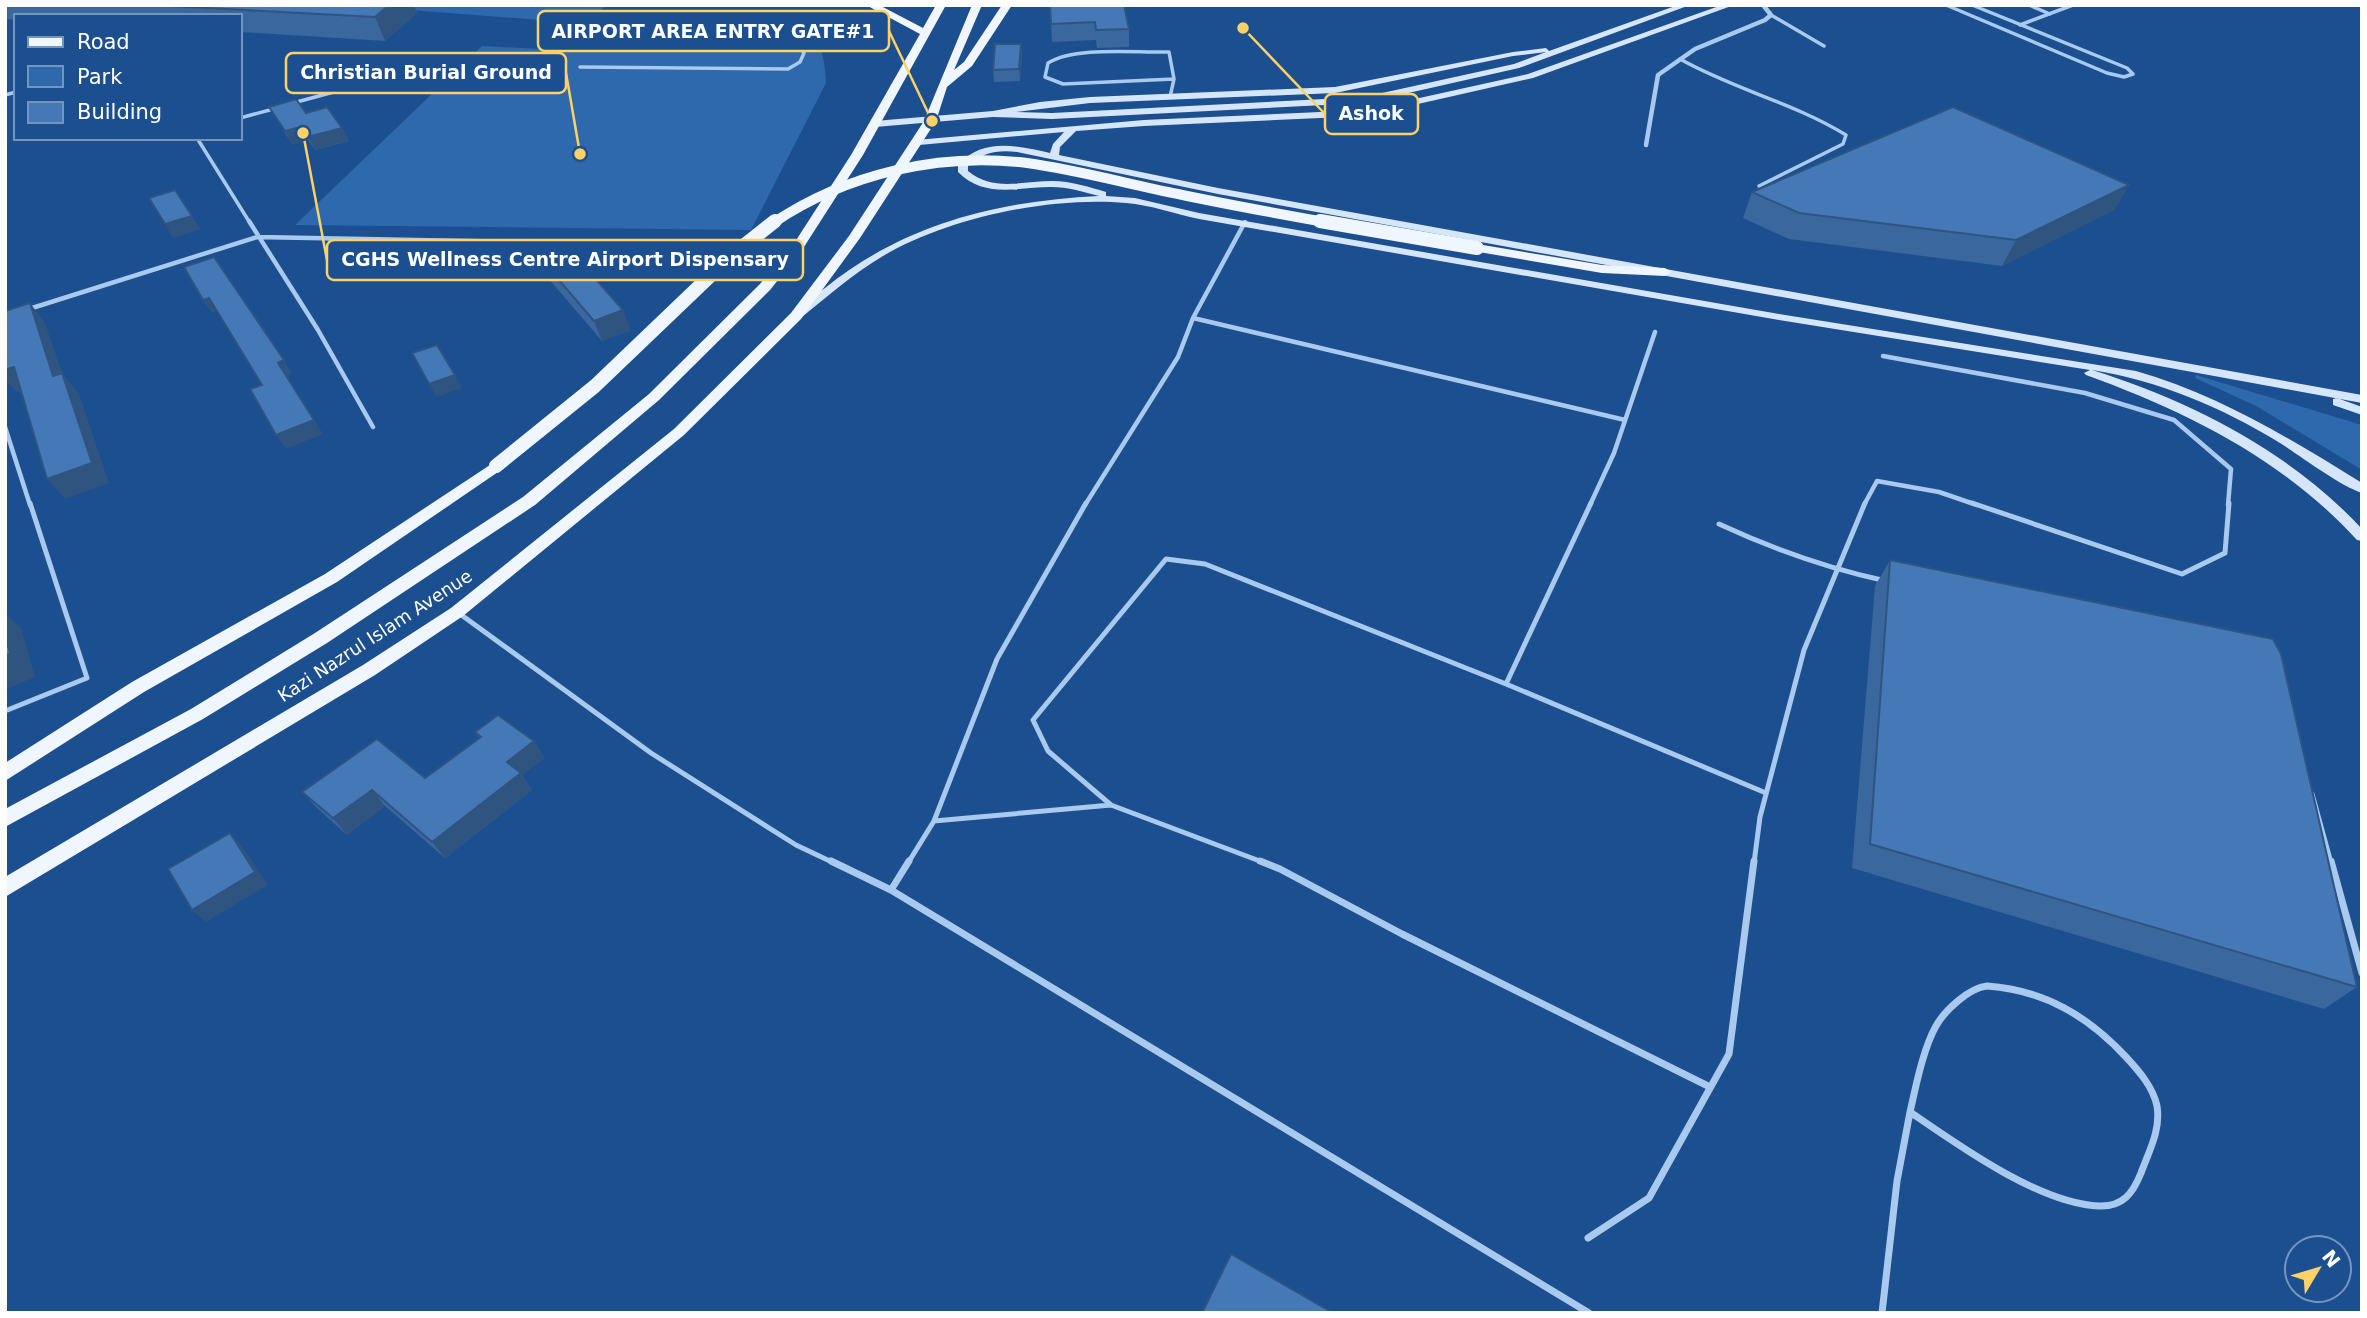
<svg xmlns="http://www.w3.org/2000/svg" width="2367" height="1318" viewBox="0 0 2367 1318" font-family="'DejaVu Sans',sans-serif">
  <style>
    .green { fill: #2e69ad }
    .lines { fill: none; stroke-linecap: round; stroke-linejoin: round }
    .lane-far3 { stroke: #a9c9ee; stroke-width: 3.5 }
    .lane-far2 { stroke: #a9c9ee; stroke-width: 4.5 }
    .lane-far1 { stroke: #a9c9ee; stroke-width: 5 }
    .lane { stroke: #a9c9ee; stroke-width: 7 }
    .street { stroke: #a9c9ee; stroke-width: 4.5 }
    .secondary { fill: #d6e6fa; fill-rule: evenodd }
    .primary { fill: #f0f6ff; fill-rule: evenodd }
    .primary-bridge-far1 { stroke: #f0f6ff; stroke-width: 10 }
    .primary-bridge { stroke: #f0f6ff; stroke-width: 14 }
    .wall { fill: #3a679d }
    .shaded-wall { fill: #305480 }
    .building { fill: #4478b7; stroke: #305480; stroke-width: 2 }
    .labels { text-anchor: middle; stroke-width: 7; stroke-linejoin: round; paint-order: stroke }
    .street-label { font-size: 18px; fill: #fff; stroke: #1b4f8f }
    .leader { fill: none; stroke: #ffd166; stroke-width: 2.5 }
    .callout-dot { fill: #ffd166; stroke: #1b4f8f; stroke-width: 2.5 }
    .callout { fill: #1b4f8f; stroke: #ffd166; stroke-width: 2.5 }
    .callout-label { font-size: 19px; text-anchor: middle; font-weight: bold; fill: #fff }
  </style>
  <rect width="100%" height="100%" fill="#1b4f8f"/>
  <path class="green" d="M415,5H606L600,11L801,12C818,38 825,52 826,83L751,230L295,225L482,46L540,49L567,22L410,10Z
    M2196,375L2362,425V470L2256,406L2195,378Z"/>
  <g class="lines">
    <path class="lane-far3" d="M1946,5L2107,73L2124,77L2133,74L2127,68L1972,5
      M2029,5L2050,14
      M1771,15L1824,46
      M853,17L880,10
      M2020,25L2073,5
      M787,27L853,17L797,41
      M1169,52L1174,79L1063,84L1045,77L1048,63C1076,46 1135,53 1169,52Z
      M1680,59C1733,89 1794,103 1846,135L1843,144L1759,186
      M580,67L788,69L800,62L804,53L782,21
      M5,95L16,92
      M1170,97L1174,79
      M293,103L382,79
      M240,118L277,108
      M197,138L250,223"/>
    <path class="lane-far2" d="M249,221L318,330L373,427
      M749,246L798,247
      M29,309L257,237L739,246
      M1193,318L1625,420
      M1883,356L2085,393L2174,420L2231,469L2228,505
      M5,427L30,505
      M1085,505L1178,357L1193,318L1245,222
      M1590,505L1614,453L1655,332
      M1864,505L1877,481L1939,492L1977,505"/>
    <path class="lane-far1" d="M1086,503L997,659L934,821L1111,805L1265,863
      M1972,503L2182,574L2225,553L2229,503
      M1719,524C1775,550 1826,568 1886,581
      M460,614L651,753L796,845L834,863
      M1506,684L1591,503
      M5,711L87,678L30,503
      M2312,794L2331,863
      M1111,805L1048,751L1033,720L1166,559L1205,564L1506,684L1766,793
      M908,863L934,821
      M1754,863L1760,817L1804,650L1865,503"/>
    <path class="lane" d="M831,861L891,890L909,861
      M1260,861L1280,869L1402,934L1710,1087
      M2331,861L2362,973
      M891,890L1589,1313
      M1987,986C2044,990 2088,1016 2126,1057C2139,1071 2153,1087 2157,1106C2161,1130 2149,1151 2141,1173C2133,1193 2123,1207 2099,1206C2040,1204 1958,1145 1910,1112C1916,1086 1923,1049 1936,1026C1945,1010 1969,988 1987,986Z
      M1588,1238L1649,1198L1729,1054L1754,861
      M1882,1313L1897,1181L1910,1112"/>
    <path class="street" d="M1646,145L1658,75L1695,49L1765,20L1771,15L1763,5"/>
    <path class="secondary" d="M1678,5H1690L1519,68L1364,103L1052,119L993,117L875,127L871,124L875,121L993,111L1040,102L1090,97L1335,87L1513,52L1546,48L1549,51ZM1546,52L1514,64L1364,97L1052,113L1016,112L1090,103L1335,93L1513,56Z
      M1722,5H1734L1533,78L1365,116L1144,126L1076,131L1060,147L1059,155L1218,188L2362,395V403L1218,194L1017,152C998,150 982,152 968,166V171C993,192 1022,181 1052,181C1071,181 1089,187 1106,192V196L1135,198L1199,213L1779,314L2136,371C2219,395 2289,438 2362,483V493C2339,485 2302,457 2280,443C2221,407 2160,381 2092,370C2191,401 2291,452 2362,529V541L2357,540C2284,460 2188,412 2086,375L2084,373L2090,370L1779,320L1199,219C1175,214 1151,205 1126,203C1050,196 948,218 883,256C854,273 828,296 802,317H794L793,315C802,305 814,296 825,288C906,223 998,201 1099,196C1084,192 1068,187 1051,187C1019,187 984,199 958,172V165C983,137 1018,146 1050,153L1053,144L1064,132L919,145L914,142L916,140L1144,120L1365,110L1528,74Z
      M2337,398L2362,407V415L2333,405V399Z"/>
    <path class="primary" d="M866,5H879L923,28L936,5H946L863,155L802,250L770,290L659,400L535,505L327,643L203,719L5,827V809L191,709L315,633L523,497L649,394L760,284L793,245L851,155L920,34Z
      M972,5H982L954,70L964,62L1002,5H1012L972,66L947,87L936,121L860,238L801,319L684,435L463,616L375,675L5,897V877L363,665L451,608L674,429L791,313L849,236L924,121Z
      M1477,244L1602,265L1665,268L1671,272L1665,276L1602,273L1473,251V245Z
      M496,461L501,462L504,466L501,470L337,582L144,692L5,781V763L132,682L325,574Z"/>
    <path class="primary-bridge-far1" d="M773,223C846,174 939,152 1027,163C1078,170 1128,184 1178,194C1229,205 1280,214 1330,223"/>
    <path class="primary-bridge" d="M1320,221L1477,248
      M496,466L595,386L732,255L775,221"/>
  </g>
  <path class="wall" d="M5,5H414L417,13L385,41L240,32V16H16V20L5,19Z
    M1050,5L1129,29V47L1097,48L1096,40L1052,42Z
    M1021,44L1022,56L1020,81L994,82L993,70Z
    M269,107L306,113L342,128L349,141L315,150L308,140L292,144Z
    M2129,185L2114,210L2002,266L1789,239L1743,218L1752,192Z
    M540,258L631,330L602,341L548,278Z
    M1890,560L2357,987L2324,1009L1852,868L1875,586Z
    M475,732L534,741L544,758L522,775L532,790L445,858L385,806L347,835L317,808L302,792L425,778L479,738Z"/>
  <path class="shaded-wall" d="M389,5H414L417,13L385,41L375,17Z
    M1021,44L1022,56L1020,81L1019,69Z
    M301,127L308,140L292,144L285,131Z
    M342,128L349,141L315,150L308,137Z
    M2129,185L2114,210L2002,266L2016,240Z
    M192,216L200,229L173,238L165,224Z
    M209,298L218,311L212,313L203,300Z
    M30,303L45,323L70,396L53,376Z
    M623,310L631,330L602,341L594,321Z
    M284,360L292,374L287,376L323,434L286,449L276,435L278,363Z
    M14,367L31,387L16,392L5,379V370Z
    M62,373L79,394L109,483L65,499L47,479Z
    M455,375L462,388L437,397L429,384Z
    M5,613L21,628L35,677L5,690Z
    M534,741L544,758L522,775L532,790L445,858L432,842L507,762Z
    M372,790L385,806L347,835L333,818Z
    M230,833L242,846L268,885L206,922L192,910Z"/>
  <path class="building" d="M151,5H389L375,17Z
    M1050,5H1124L1129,29L1096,30L1095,22L1051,24Z
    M995,44H1021L1019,69L993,70Z
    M296,99L306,113L327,107L342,128L308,137L301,127L285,131L269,107Z
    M1953,107L2129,185L2016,240L1799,213L1752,192Z
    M175,190L192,216L165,224L149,198Z
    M568,248L623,310L594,321L540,258Z
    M214,257L284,360L278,363L314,420L276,435L250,389L262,385L209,298L203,300L184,267Z
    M30,303L53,376L62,373L92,463L47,479L14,367L5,370V311Z
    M437,345L455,375L429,384L412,353Z
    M1890,560L2273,639L2281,654L2357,987L1870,844Z
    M5,635L10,653L5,656Z
    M498,715L534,741L507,762L521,773L432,842L372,790L333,818L302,792L377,739L425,778L481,737L475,732Z
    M230,833L255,872L192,910L168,869Z
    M1231,1254L1333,1313H1202Z"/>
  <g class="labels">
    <g class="street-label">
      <text transform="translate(375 636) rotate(-33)" y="6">Kazi Nazrul Islam Avenue</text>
    </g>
  </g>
  <path class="leader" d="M932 121L889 31M580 154L566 73M1243 28L1325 114M303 133L327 260"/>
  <g class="callout-dot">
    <circle cx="932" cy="121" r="7"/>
    <circle cx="580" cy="154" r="7"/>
    <circle cx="1243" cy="28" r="7"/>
    <circle cx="303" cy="133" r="7"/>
  </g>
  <g class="callout">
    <rect x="538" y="11" width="351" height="40" rx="7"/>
    <rect x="286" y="53" width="280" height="40" rx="7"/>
    <rect x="1325" y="94" width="93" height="40" rx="7"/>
    <rect x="327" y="240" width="476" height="40" rx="7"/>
  </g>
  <g class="callout-label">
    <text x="713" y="38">AIRPORT AREA ENTRY GATE#1</text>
    <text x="426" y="79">Christian Burial Ground</text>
    <text x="1371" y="120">Ashok</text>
    <text x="565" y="266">CGHS Wellness Centre Airport Dispensary</text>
  </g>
  <rect width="2367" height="1318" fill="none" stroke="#ffffff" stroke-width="14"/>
  <rect x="14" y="14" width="228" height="126" fill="#1b4f8f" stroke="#7695bc" stroke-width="2"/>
  <rect x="28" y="37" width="35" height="10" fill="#f0f6ff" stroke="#7695bc" stroke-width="2"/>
  <text x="77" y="49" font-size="21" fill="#ffffff">Road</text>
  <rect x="28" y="66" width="35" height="21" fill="#2e69ad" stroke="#7695bc" stroke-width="2"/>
  <text x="77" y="84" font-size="21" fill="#ffffff">Park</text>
  <rect x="28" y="102" width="35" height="21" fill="#4478b7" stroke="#7695bc" stroke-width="2"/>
  <text x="77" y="119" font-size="21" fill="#ffffff">Building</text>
  <g transform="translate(2318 1269) rotate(52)"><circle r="33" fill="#1b4f8f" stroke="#7695bc" stroke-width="2"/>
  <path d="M0-5L12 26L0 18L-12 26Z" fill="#ffd166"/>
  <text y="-10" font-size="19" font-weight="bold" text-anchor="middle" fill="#ffffff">N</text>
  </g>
</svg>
